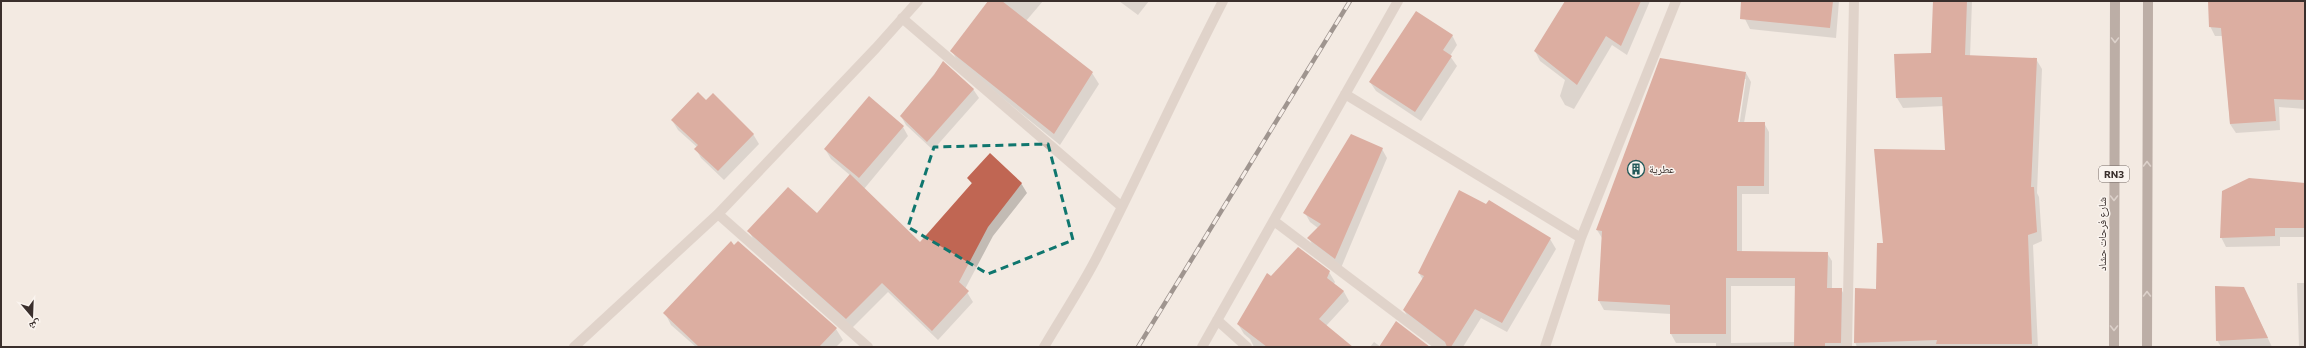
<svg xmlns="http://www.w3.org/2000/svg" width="2306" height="348" viewBox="0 0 2306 348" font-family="Commissioner,'Noto Naskh Arabic',sans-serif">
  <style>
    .shadow { fill: #0003; fill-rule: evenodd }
    .building { fill: #c06653 }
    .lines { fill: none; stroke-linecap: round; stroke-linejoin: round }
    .minor { stroke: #cbb9ae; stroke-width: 10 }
    .major { stroke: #7b665e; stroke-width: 10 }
    .rail-casing { stroke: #3a2f2c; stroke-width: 4.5 }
    .rail { stroke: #faf4ef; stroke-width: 3; stroke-dasharray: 9; stroke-linecap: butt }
    .oneway { stroke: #c1b4ae }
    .marked { fill: none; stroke: #0f766e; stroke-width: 3; stroke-dasharray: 8 5; stroke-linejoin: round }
    .labels { text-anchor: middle; stroke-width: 3; stroke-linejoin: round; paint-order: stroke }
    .shield { fill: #faf4ef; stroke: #746a66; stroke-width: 1 }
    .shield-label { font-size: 10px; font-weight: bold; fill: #3a2f2c }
    .poi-label { font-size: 11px; fill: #3a2f2c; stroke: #faf4ef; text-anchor: start }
    .street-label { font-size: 11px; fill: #3a2f2c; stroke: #faf4ef }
  </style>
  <rect width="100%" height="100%" fill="#f3eae2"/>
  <path class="shadow" d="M989,1H1043L1026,21L1092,73L1099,84L1060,145L958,62L952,51Z
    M1119,1H1149L1138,15Z
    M1566,1H1650L1627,55L1612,45L1574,109L1565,105L1560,96L1565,80L1540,61L1535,51Z
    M1746,1H1839L1836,38L1750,29L1745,19Z
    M1934,1H1972L1970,57L2036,59L2042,69L2037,193L2039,197L2042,241L2033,245L2038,347H1857L1855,342L1877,290L1884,244L1946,151L1944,106L1903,108L1897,98L1895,55L1932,54Z
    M2209,1H2305V109L2279,107L2280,130L2236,133L2230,124L2223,36H2215L2210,26Z
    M1452,35L1457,45L1450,56L1457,66L1421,121L1376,91L1370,82Z
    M943,63L973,89L979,98L933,150L906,125L901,116Z
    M1746,73L1751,82L1744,123H1764L1769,132V194H1742V252L1827,253L1832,261V289H1841L1846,298L1845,347H1716V343H1676L1671,334V314L1604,310L1599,301L1602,238L1597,230ZM1744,79H1746L1739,127H1737ZM1731,286H1796L1795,342L1731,343Z
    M706,101L753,134L759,144L724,180L701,158L696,149L697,147L678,130L672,120Z
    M903,127L908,136L864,189L920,244L972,184L968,178L1021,183L1027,193L993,236L965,289L973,302L938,340L888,292L852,328L754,241L749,231L817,215L851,176L831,159L825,149Z
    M1382,149L1387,158L1341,268L1314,248L1309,238L1318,228L1310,222L1305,213Z
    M2305,184V237H2280V246L2226,247L2221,237Z
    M1550,239L1556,249L1507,332L1481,318L1463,347H1446L1409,320L1404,310L1423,280L1419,273Z
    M739,242L836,329L843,340L836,347H696L671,325L665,313Z
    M1329,272L1335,282L1334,284L1344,292L1349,301L1326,326L1351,347H1254L1250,339L1244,334L1238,324L1271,278Z
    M2297,283H2305V347H2299Z
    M2249,298L2272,347H2221L2217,340Z
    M1374,342L1381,347H1430H1370Z"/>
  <path class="building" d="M988,1H1002L1093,72L1054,134L950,51Z
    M1565,1H1641L1621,46L1606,36L1577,85L1534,51Z
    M1741,1H1833L1830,28L1740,19Z
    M1933,1H1967L1965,55L2037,58L2031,187H2034L2037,232L2028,235L2032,344H1936L1937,340L1854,343L1855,288L1876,289L1877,243H1883L1874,149L1945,150L1942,97L1896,98L1894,54L1931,53Z
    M2208,1H2305V100L2274,99L2276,121L2230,124L2221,28L2209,27Z
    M1416,11L1453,35L1443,50L1452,56L1415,112L1369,82Z
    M1660,58L1746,72L1738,122H1765L1764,186H1737V251L1828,252L1827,288H1842L1841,343H1825V347H1794L1795,278H1726V334H1670V305L1598,301L1602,231L1596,230Z
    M943,61L974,89L927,142L900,116L934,75Z
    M698,92L706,100L713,93L754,134L718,171L694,149L698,145L671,120Z
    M869,96L904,126L859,178L824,149Z
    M1351,134L1383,148L1335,259L1307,238L1321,224L1303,213Z
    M990,153L1022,183L988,227L959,282L969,291L932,331L882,283L846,319L747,231L788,187L817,213L850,174L920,242L972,183L967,178Z
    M2249,178L2305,183V228H2275V236L2220,238L2222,191Z
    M1459,190L1486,204L1489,200L1551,238L1502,323L1475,309L1451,347H1447L1445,342L1403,310L1424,276L1418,273Z
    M731,241L734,245L738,241L837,328L819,347H699L663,313Z
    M1298,247L1330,271L1327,278L1344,291L1319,319L1353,347H1267L1237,324L1267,273L1271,276Z
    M2215,286L2244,287L2268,338L2216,341Z
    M1396,321L1430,347H1379Z"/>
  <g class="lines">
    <path class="minor" d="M902,18L1122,207
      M1345,94L1581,238
      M718,214L868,347
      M1274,221L1441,347
      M1217,320L1247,347
      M574,347L718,214L876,48L918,1
      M1044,347C1062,316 1083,285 1099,253C1142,169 1180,84 1223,1
      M1202,347L1398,1
      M1545,347L1581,238L1676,1
      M1847,347L1854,1"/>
    <path class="major" d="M2114,347L2115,1
      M2147,347L2148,1"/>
    <g class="rail-casing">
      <path id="rail" d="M1138,347L1350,1"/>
    </g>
    <use href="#rail" class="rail"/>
  </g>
  <defs><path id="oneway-chevron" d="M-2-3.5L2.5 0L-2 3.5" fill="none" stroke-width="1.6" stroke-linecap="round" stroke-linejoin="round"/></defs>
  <g class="oneway">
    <use href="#oneway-chevron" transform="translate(2115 40) rotate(90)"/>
    <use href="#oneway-chevron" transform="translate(2147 164) rotate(-90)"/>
    <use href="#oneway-chevron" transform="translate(2114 198) rotate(90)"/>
    <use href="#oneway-chevron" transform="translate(2147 294) rotate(-90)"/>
    <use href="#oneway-chevron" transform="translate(2114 328) rotate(90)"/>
  </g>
  <path d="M0 0H2306V348H0ZM1048,144L1073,240L988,274L908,227L934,147Z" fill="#f3eae2" fill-opacity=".55" fill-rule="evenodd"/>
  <path class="marked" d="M1048,144L1073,240L988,274L908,227L934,147Z"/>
  <defs>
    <g id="building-ring" transform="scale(0.9)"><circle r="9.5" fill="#faf4ef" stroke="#235a5a" stroke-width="1.5"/><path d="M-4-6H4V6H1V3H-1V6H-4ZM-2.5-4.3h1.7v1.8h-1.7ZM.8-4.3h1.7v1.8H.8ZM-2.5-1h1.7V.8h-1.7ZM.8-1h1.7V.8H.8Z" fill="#235a5a"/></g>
  </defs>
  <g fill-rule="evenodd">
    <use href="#building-ring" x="1636" y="169"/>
  </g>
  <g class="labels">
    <rect class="shield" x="2099" y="166" width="30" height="16" rx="3"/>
    <g class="shield-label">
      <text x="2114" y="178">RN3</text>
    </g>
    <g class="poi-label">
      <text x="1649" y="173">عطرية</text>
    </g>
    <g class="street-label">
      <text transform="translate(2102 234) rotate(-90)" y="4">شارع فرحات حشاد</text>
    </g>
  </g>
  <rect width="2306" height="348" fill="none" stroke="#3a2f2c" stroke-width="4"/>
  <g transform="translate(32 316) rotate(161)" stroke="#faf4ef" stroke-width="3" paint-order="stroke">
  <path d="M0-3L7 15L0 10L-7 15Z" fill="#3a2f2c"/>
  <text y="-6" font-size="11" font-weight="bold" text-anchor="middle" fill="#3a2f2c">ش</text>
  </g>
</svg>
